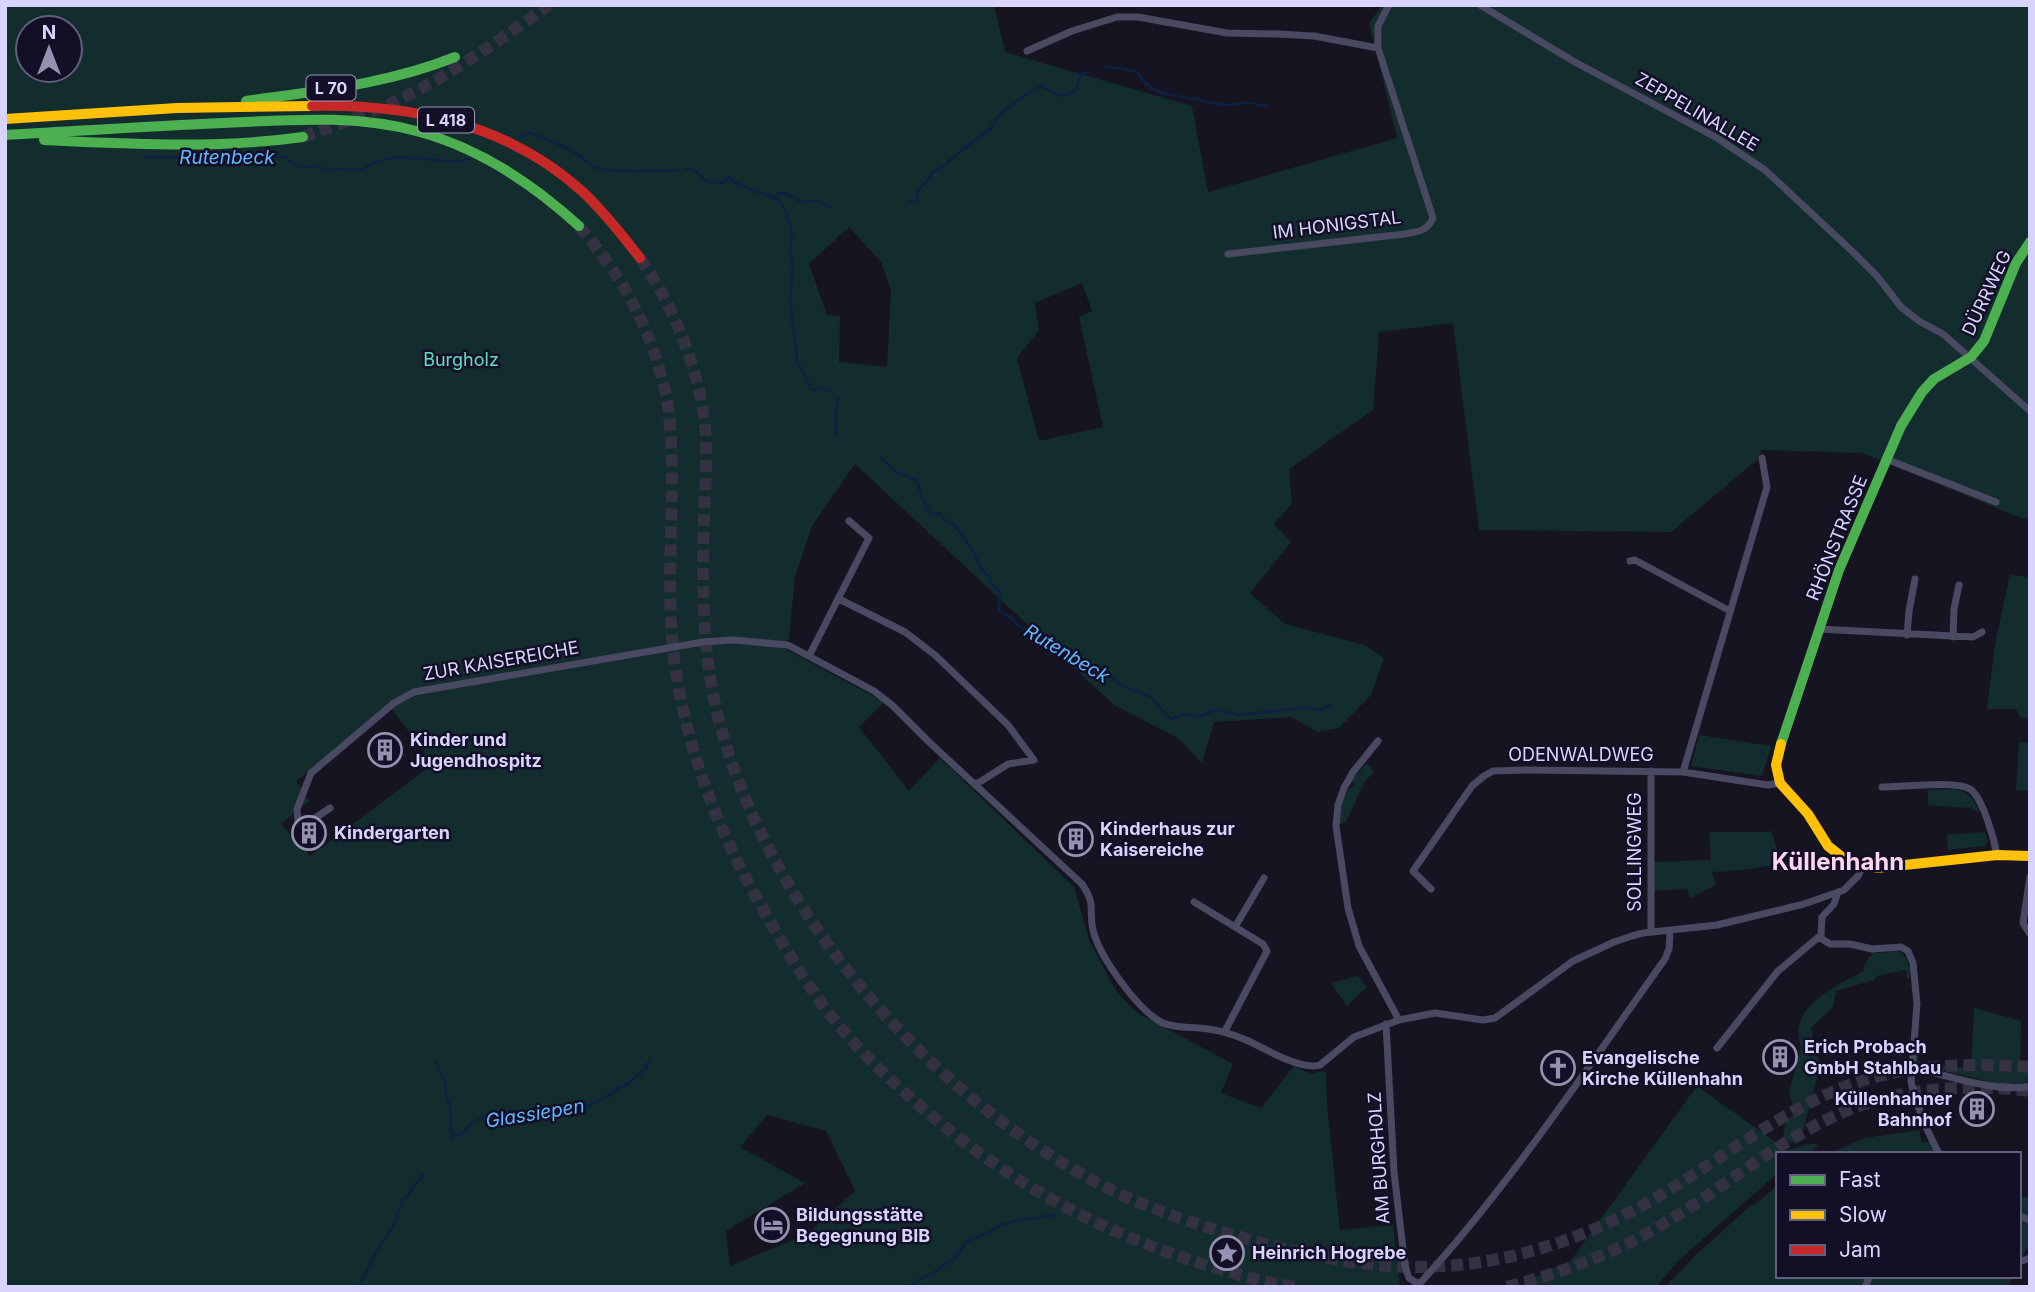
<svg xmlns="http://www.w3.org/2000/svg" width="2035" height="1292" viewBox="0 0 2035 1292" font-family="Inter,sans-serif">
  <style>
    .green { fill: #132c2d; fill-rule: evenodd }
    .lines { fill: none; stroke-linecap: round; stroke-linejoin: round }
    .stream { stroke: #0d2144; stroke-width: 2.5 }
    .highway-tunnel { stroke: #333142; stroke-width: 12; stroke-dasharray: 12 6; stroke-linecap: butt }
    .street { stroke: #4a4962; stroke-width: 7 }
    .fast { stroke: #4caf50; stroke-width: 10 }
    .slow { stroke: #ffc107; stroke-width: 10 }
    .jam { stroke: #c62828; stroke-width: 10 }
    .labels { text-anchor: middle; stroke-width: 5; stroke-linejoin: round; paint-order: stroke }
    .shield { fill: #130f26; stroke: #9e99be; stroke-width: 2 }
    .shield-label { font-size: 16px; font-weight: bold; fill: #d9d4ff }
    .street-label { font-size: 18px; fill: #d9d4ff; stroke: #130f26 }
    .park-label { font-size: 18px; fill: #5fe0c0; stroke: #130f26 }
    .poi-label { font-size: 18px; font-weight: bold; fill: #d9d4ff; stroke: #130f26; text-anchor: start }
    .water-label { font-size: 19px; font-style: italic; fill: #62b6ff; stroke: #130f26 }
    .district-label { font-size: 24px; font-weight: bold; fill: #ffd6f0; stroke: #130f26 }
  </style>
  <rect width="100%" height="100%" fill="#161421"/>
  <path class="green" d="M5,5H994L1005,52L1192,106L1208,192L1397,138L1369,23L1382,5H2030V519L2021,518L1862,453L1761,450L1758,459L1671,532L1479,530L1453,323L1379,332L1373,410L1289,469L1292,503L1274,524L1291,542L1250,593L1285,624L1365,645L1384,658L1371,695L1339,728L1317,732L1292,717L1214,722L1202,763L1178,738L1114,705L855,464L812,526L795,577L789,639L782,647L884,702L859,727L909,791L940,758L1074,887L1090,942L1115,989L1136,1012L1233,1064L1221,1093L1261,1108L1294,1066L1310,1074L1322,1071L1326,1073L1327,1105L1340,1230L1393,1225L1400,1287H5ZM28,28H70V70H28ZM849,227L881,262L891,290L887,367L839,362L840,316L827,315L809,264ZM1082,283L1092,311L1079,317L1103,427L1039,441L1017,358L1039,330L1035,303ZM392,709L433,764L310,856L281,824L309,801L296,781ZM767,1115L826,1131L855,1191L807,1234L730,1266L726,1231L805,1183L740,1147Z
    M2010,574L2030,578V719L2021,718L2016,709H1987L1995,644Z
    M1699,735L1771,746L1762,776L1691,766Z
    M2019,742L2030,743V791L2016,790Z
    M1367,763L1374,772L1365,781L1346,822L1341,824L1339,823L1340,807L1343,798L1345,797L1349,789L1355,785L1351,780Z
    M1952,789C1967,790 1975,799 1979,813L1970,808L1928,805V790Z
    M1772,831L1780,864L1743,870L1712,872L1716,885L1690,898L1687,889L1654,891V862L1711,860L1709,832H1765Z
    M1985,832L1988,842L1985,846L1948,850L1947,835Z
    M1897,951C1909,955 1909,967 1910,978L1907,979L1906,970L1877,976L1874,980L1836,991L1833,1007L1811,1028L1820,1068L1800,1142L1782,1143L1785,1124L1795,1112L1789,1093L1801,1047C1786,1008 1837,985 1864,971L1863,967L1873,952L1879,953Z
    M1358,976L1367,987L1347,1006L1331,983Z
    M1974,1008L2021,1021L2020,1067L2022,1070L2030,1073V1081L2014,1085H2002L1916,1064V1051L1919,1037L1918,1061L1971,1069Z
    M1697,1086L1787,1150L1814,1143L1819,1146L1805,1154H1778V1173L1679,1260L1656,1287H1517L1553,1268L1569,1263Z
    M1919,1130L1922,1143L1931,1141L1942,1149L1944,1154H1828L1865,1138Z
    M1778,1185V1276H2013L2008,1287H1665L1697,1254L1751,1205L1753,1206Z
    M2019,1197H2030V1242L2019,1263Z"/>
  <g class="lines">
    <path class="stream" d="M1104,67L1121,68L1137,72C1152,97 1170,94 1195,99C1206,101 1216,105 1228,105C1236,105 1242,102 1250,103C1256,103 1260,106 1266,106
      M520,138L527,133C540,134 568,149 580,156C584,159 589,164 593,166C612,174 657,171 679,170
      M147,157H285L297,166L319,167L324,170L363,169L372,163L397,157L459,162L468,159
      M686,169L694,170L707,182H725L729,177L739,185L780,200L786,212L792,232L790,248L793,268L790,299L797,360L811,390L822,388L829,391
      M775,197L777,194L783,193L803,202L819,201L830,207
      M908,202H913L917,200C917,187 923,186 930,178C931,177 931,175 932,173C936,169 942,167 946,164C960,150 977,141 992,127C995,125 995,121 997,118C1004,108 1028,94 1040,86C1046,88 1050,92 1057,94C1074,99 1078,88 1080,74L1088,72
      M836,435C835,423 836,410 838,398
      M881,458L897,472L916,480L927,510L931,514H941L944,520L952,523L959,531L974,553L981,569L990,578L993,587L1000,591L999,610L1003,614L1012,618L1016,624L1026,631L1041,636L1056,649H1065L1075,659H1079L1081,662L1114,679L1120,685C1123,686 1150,696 1152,698C1159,705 1163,714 1172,719L1183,715L1202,716L1215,710L1239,715L1308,707L1321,710L1330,706
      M436,1063L445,1082L447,1100L450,1105L451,1132L453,1136
      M451,1139L453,1136L461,1135L473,1122L484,1117L502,1118L529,1113L562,1111L569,1107L590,1106C600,1098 610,1097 620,1087C632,1085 636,1074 646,1069L647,1063L650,1061
      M935,1271L956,1257L966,1242L988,1233L996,1227L1015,1221L1055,1215
      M359,1287L377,1251L393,1226L402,1202L424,1174
      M911,1287L915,1282L930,1274"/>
    <path class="highway-tunnel" d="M303,137C335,125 368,115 398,100C451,75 501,39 549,5
      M579,226C616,269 645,316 660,372C663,383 667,394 668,406C678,490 664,575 674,659C686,748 718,832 763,909C785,948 807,986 835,1021C860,1052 890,1080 920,1106C1002,1177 1089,1227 1193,1261C1226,1271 1260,1282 1295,1287
      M640,258C671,303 695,358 703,412C709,446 705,482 704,516C702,579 702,642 715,704C761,910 941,1114 1133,1200C1175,1218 1218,1231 1262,1243C1326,1260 1392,1272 1458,1265C1520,1259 1582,1238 1636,1209C1707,1171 1769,1117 1844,1087C1899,1065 1971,1062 2030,1067
      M1507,1287C1556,1274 1602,1258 1646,1234C1717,1195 1776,1139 1851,1109C1907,1087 1971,1084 2030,1091"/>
    <path class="street" d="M1480,5L1573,61L1717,138L1765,170L1853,252L1877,276L1901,307L1919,321L1943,334L2030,411
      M1027,51L1072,31L1117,17H1138L1227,33L1278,34L1314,36L1378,48
      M1228,254L1405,234C1418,232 1427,231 1433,218L1378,48V26L1389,5
      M1886,459L1996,502
      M1630,561L1635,560L1730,611
      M839,599L905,632L935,655L1008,725L1034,760L1008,764L975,785
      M1818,629L1973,637L1982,632
      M1907,635L1909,611L1915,579
      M1953,637L1954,609L1959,585
      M809,656L869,538L849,521
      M1378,741L1353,772L1344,788L1338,805L1336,826L1348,908L1359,946L1399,1020
      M1683,772L1767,487L1762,458
      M1882,787C1901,787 1955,780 1970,789C1983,798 1994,839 1997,855
      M330,808L308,823L301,824L298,822L297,809L311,773L394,703L414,692L703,642L733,640L788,645L874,691L892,705L928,741L1082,884C1097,907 1088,908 1093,930C1099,956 1138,1011 1163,1023C1175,1028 1187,1027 1199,1028C1217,1029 1230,1033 1246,1040C1264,1048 1301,1071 1320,1065L1354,1037L1399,1020L1435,1013L1483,1020L1495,1018L1573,961L1614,942L1632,936L1643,933L1717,925L1804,904L1844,890L1858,876L1863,866
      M2030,877L2023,923L2030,934
      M1431,889L1413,871L1472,786L1484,776L1493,771L1527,770L1683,772L1768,785L1780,783
      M1194,902L1263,944L1267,951L1225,1031
      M1235,927L1264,878
      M1651,932V771
      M1821,935L1822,939L1830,944H1850L1872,949L1901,947L1908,951L1913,963L1917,1004L1911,1082L1923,1121L1939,1154
      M1386,1024L1394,1172L1405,1266L1409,1278L1417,1283
      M1717,1048L1778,971L1821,935L1822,917L1834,904L1838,892
      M1911,1067C1942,1074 1999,1094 2030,1086
      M2019,1216L2030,1220
      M2019,1262L2030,1258
      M1415,1287L1422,1281C1512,1182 1587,1068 1665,959L1669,949L1670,931
      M1865,1287L1870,1276"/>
    <path class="fast" d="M246,101C317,91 388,84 455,57
      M5,135C78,131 151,126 224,123C289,120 356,114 420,132C481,149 532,183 579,226
      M44,140C131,144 217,149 303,137
      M1781,744L1839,570L1901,426L1922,392L1934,379L1971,357L1984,341L2016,263L2030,242"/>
    <path class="slow" d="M5,119L177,108L312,106
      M1781,744L1776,765L1780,783L1808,814L1828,846L1847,861L1877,868L1997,855L2030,856"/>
    <path class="jam" d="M312,106C412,104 509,124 584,193C605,213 623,236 640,258"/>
  </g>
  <defs>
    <g id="building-ring" transform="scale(1.75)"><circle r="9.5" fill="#130f26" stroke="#9591b1" stroke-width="1.5"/><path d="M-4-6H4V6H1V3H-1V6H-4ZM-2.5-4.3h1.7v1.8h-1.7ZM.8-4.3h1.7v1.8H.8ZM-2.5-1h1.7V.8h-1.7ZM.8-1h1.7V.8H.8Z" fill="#9591b1"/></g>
    <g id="church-ring" transform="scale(1.75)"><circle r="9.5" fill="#130f26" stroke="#9591b1" stroke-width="1.5"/><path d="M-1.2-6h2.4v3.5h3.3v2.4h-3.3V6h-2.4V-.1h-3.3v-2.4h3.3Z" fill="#9591b1"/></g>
    <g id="hotel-ring" transform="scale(1.75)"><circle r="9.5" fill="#130f26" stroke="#9591b1" stroke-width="1.5"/><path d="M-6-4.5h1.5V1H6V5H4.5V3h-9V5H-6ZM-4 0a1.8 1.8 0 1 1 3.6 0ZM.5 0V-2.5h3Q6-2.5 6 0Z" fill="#9591b1"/></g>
    <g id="sight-ring" transform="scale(1.75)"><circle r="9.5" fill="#130f26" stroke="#9591b1" stroke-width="1.5"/><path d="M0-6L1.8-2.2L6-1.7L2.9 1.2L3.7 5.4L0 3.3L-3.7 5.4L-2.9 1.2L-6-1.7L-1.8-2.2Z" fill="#9591b1"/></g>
  </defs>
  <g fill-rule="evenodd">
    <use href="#building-ring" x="385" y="750"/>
    <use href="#building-ring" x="309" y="833"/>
    <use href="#building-ring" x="1076" y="839"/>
    <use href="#building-ring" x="1780" y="1057"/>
    <use href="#church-ring" x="1558" y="1068"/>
    <use href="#building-ring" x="1977" y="1109"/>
    <use href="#hotel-ring" x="772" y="1225"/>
    <use href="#sight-ring" x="1227" y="1253"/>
  </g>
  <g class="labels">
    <g class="shield">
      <rect x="306.5" y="75.5" width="49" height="25" rx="5"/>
      <rect x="418" y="107.5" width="56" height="25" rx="5"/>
    </g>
    <g class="shield-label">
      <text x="331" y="94">L 70</text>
      <text x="446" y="126">L 418</text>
    </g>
    <g class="street-label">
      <text transform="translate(1697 112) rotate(30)" y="6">ZEPPELINALLEE</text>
      <text transform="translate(1337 225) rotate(-7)" y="6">IM HONIGSTAL</text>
      <text transform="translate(1987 293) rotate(-65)" y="6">DÜRRWEG</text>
      <text transform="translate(1837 538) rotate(-68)" y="6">RHÖNSTRASSE</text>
      <text transform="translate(501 661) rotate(-10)" y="6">ZUR KAISEREICHE</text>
      <text x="1581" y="761">ODENWALDWEG</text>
      <text transform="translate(1635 852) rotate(-90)" y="6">SOLLINGWEG</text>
      <text transform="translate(1379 1158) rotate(-94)" y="6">AM BURGHOLZ</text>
    </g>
    <g class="park-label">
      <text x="461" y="366">Burgholz</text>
    </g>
    <g class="poi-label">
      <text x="410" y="746">Kinder und<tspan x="410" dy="21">Jugendhospitz</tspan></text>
      <text x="1100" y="835">Kinderhaus zur<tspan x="1100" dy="21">Kaisereiche</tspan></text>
      <text x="334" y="839">Kindergarten</text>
      <text x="1804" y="1053">Erich Probach<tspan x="1804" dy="21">GmbH Stahlbau</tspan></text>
      <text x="1582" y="1064">Evangelische<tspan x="1582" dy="21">Kirche Küllenhahn</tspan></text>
      <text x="1952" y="1105" text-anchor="end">Küllenhahner<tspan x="1952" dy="21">Bahnhof</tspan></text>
      <text x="796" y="1221">Bildungsstätte<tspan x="796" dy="21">Begegnung BIB</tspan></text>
      <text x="1252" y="1259">Heinrich Hogrebe</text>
    </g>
    <g class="water-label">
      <text x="227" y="164">Rutenbeck</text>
      <text transform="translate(1067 653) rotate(31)" y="7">Rutenbeck</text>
      <text transform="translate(535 1113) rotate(-9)" y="7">Glassiepen</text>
    </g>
    <g class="district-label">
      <text x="1838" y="870">Küllenhahn</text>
    </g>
  </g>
  <rect width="2035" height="1292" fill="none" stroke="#d9d4ff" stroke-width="14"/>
  <rect x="1776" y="1152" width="245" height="126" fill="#130f26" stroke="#625e7d" stroke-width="2"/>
  <rect x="1790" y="1175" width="35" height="10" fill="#4caf50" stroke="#625e7d" stroke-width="2"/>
  <text x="1839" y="1187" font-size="21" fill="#d9d4ff">Fast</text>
  <rect x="1790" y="1210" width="35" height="10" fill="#ffc107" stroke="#625e7d" stroke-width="2"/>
  <text x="1839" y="1222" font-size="21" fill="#d9d4ff">Slow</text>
  <rect x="1790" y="1245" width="35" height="10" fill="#c62828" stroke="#625e7d" stroke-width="2"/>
  <text x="1839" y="1257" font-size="21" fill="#d9d4ff">Jam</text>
  <g transform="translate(49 49)"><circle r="33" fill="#130f26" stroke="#625e7d" stroke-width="2"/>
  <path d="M0-5L12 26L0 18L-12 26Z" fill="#9591b1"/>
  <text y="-10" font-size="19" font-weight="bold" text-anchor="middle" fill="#d9d4ff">N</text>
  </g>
</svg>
